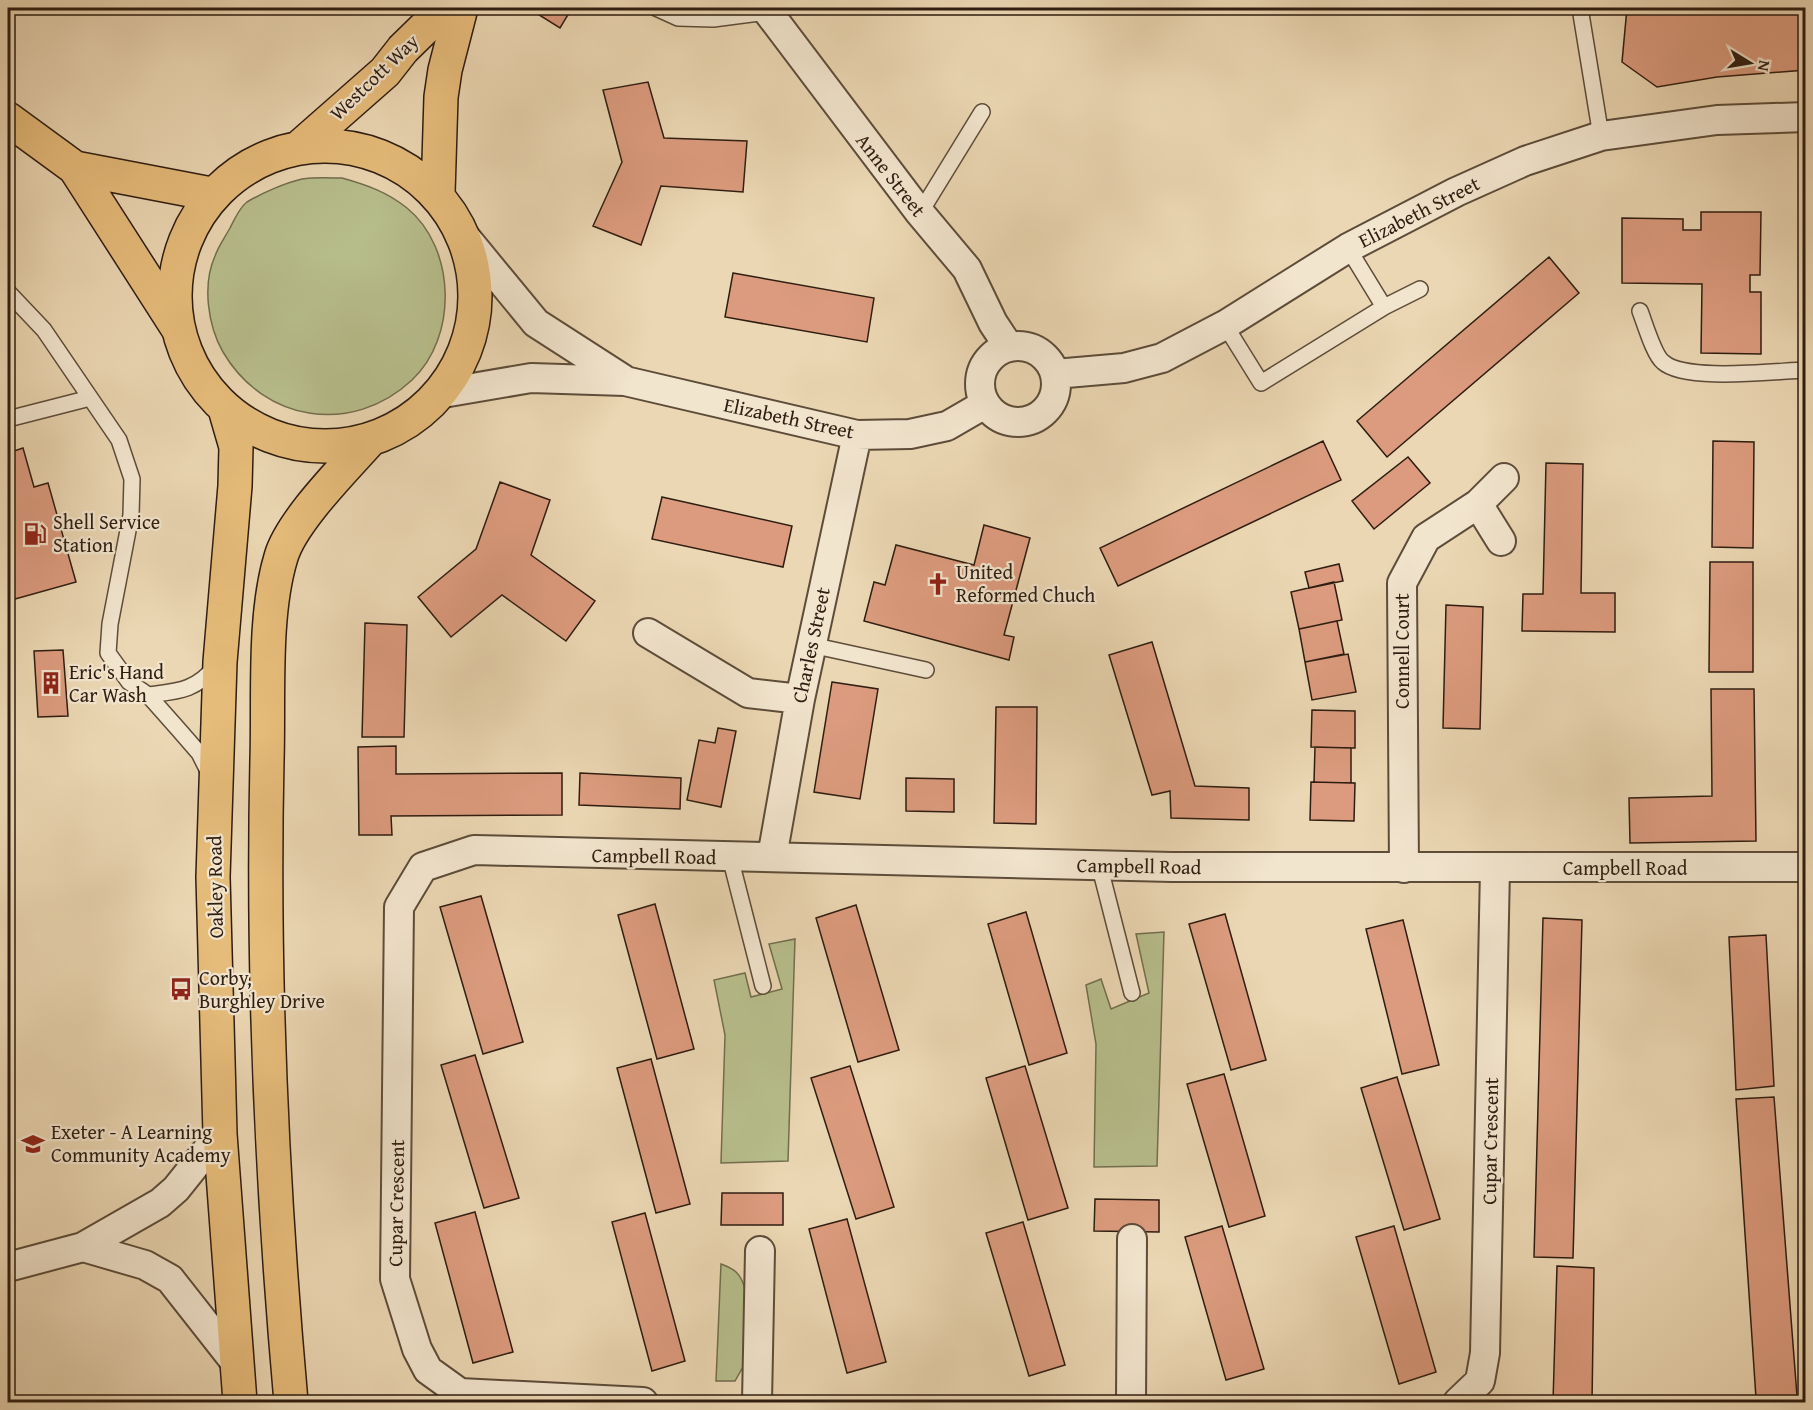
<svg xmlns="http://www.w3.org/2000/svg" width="1813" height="1410" viewBox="0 0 1813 1410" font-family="'Gentium Book Plus',serif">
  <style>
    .green { fill: #b7be8c; stroke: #726e4e; stroke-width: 1.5 }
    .building { fill: #dc9b7e; stroke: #2e1d11; stroke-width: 1.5 }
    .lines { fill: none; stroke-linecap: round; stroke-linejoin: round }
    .lane-casing { stroke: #5d4c3a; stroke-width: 18 }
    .street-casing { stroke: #5d4c3a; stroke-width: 32 }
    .primary-casing { stroke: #2e1d11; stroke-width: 36 }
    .highway-casing { stroke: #2e1d11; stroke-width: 36 }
    .lane { stroke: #f2e5ce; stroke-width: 15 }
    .street { stroke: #f2e5ce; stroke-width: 28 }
    .primary { stroke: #e6bc7a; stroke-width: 33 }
    .highway { stroke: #e6bc7a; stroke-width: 33 }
    .labels { text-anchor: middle; stroke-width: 4.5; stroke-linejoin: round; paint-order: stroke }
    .street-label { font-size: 20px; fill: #2e1d11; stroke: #f2e5ce }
    .poi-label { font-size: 20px; fill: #2e1d11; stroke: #f2e5ce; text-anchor: start }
  </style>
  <rect width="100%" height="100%" fill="#ebd7b3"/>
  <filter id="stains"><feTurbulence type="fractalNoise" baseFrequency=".00333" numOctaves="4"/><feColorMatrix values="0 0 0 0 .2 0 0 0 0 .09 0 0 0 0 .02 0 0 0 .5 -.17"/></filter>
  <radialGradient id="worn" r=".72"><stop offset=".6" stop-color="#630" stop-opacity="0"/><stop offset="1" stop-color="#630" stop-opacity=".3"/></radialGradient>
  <path class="green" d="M342,178C367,185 387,192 407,208C456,248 458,337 412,380C352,436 264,422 223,352C208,326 202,285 215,256C218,247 225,237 230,228C234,220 240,207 247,202C262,193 285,183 302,179C314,177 329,178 342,178Z
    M1164,932L1157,1166L1094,1167L1096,1044L1086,985L1101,979L1111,1009L1149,993L1136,934Z
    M795,939L788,1161L721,1163L725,1035L714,980L745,973L751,997L782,989L769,944Z
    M721,1264C735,1269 741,1274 745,1289L744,1365L735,1381H716Z"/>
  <path class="building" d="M539,8H572L560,28L536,13Z
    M1627,8H1806V70L1717,77L1657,87L1622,62Z
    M648,82L664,138L747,141L743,192L661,186L641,245L593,226L622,162L603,90Z
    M1701,212H1761L1760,275H1750V292H1761V354L1701,353L1702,284L1622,283V218L1683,219V230H1701Z
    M1549,257L1579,293L1387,457L1357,421Z
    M733,273L874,298L867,342L725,317Z
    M1323,441L1341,480L1118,586L1100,548Z
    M1713,441L1754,442L1753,548L1712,547Z
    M23,448L34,487L48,483L76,582L8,601V453Z
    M1408,457L1430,483L1374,529L1352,501Z
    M1546,463L1583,464L1581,593H1615V632L1522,631L1523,594H1543Z
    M500,482L550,500L531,555L595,601L566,641L502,595L451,637L418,597L476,549Z
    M662,497L792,526L783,567L652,539Z
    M984,525L1030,538L1004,635L1014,637L1009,660L864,621L874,582L885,585L896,545L974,565Z
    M1710,562H1753V672H1709Z
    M1339,564L1343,581L1309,588L1305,572Z
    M1334,582L1342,620L1299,629L1291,592Z
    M1446,605L1483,607L1480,729L1443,728Z
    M1337,621L1344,654L1305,662L1299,629Z
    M365,623L407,625L404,737H362Z
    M1152,642L1195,786L1249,788V820L1171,818L1170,791L1152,795L1109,655Z
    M63,650L68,716L38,717L34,651Z
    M1348,654L1356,692L1312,700L1305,662Z
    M832,682L878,689L860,799L814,792Z
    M1711,689H1754L1756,841L1630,843L1629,798L1712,796Z
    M996,707H1037L1036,824L994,823Z
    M1312,710L1355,711V748L1311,747Z
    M718,728L736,731L721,807L687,800L699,740L715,743Z
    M396,746V774L562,773V815L391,816L392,835H359L358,747Z
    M1315,747L1351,748V783L1314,782Z
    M580,773L681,778L680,809L579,805Z
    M906,778L954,779V812L906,811Z
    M1311,782L1355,783L1354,821L1310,820Z
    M481,896L523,1042L483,1054L440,907Z
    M655,904L694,1049L657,1059L618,915Z
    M856,905L899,1050L858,1062L816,918Z
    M1026,912L1067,1053L1029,1065L988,924Z
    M1225,914L1266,1060L1231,1070L1189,924Z
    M1543,918L1582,920L1573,1258L1534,1257Z
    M1403,920L1439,1065L1402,1074L1366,929Z
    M1766,935L1774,1086L1736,1090L1729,937Z
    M475,1055L519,1198L484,1208L441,1065Z
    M651,1059L690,1204L656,1213L617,1068Z
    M850,1066L894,1207L856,1219L811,1078Z
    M1025,1066L1068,1208L1028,1220L986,1078Z
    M1224,1074L1265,1216L1229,1227L1187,1084Z
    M1397,1077L1440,1219L1404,1230L1361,1088Z
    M1774,1097L1797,1396L1756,1398L1736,1099Z
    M722,1193H783V1225H721Z
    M1095,1199L1159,1200V1232L1094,1231Z
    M475,1212L513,1352L473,1363L435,1223Z
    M645,1213L685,1361L652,1371L612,1222Z
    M847,1219L886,1362L847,1373L809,1229Z
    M1023,1222L1065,1365L1029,1376L986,1233Z
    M1222,1226L1264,1369L1226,1380L1185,1237Z
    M1394,1226L1436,1372L1399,1384L1356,1237Z
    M1557,1266L1594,1268L1592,1402H1553Z"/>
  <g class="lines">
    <g class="lane-casing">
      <path id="lane" d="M656,8L678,18L713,19L767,12
        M1580,8L1601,136
        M920,213L982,112
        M1348,248L1384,307
        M8,292L44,330L119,440L132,479L131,515L110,624L108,653L129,682L148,695L179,730L199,753L209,773
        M1640,311C1645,324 1654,355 1663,362C1685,382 1774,371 1806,370
        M1225,325L1261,383L1384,307L1420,289
        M8,419L90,398
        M811,645L926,670
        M148,695C179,691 195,691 216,666
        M730,857L763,986
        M1099,864L1132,993"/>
    </g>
    <g class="street-casing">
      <path id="street" d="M765,8L920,213L967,269L993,323L1009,347
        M466,238L536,323L623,379
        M980 384a38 38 0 1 1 76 0a38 38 0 1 1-76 0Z
        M1055,374L1124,368L1162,358L1225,325L1348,248L1456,192L1525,161L1601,136L1717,120L1806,117
        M443,393L531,378L625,381L857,435L910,434L947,426L985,404
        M1478,504L1501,541
        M648,633L748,693L800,699
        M772,857L800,699L857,435
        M1404,868L1402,583L1426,538L1478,504L1504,478
        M83,1247L145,1265L170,1279L236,1363
        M8,1267L83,1247L160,1203L176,1189L220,1134
        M643,1402L460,1393L428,1370L417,1349L395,1279L399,907L423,867L474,850L1172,867H1806
        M757,1402L760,1251
        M1131,1402L1132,1239
        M1458,1402L1480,1381L1485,1353L1495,869"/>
    </g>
    <g class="primary-casing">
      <path id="primary" d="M8,119L75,168L177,327
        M75,168L211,194"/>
    </g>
    <g class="highway-casing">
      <path id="highway" d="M302,145L385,72L403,49L445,8
        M175 296a150 150 0 1 1 300 0a150 150 0 1 1-300 0Z
        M438,193L441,97L445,70L461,8
        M225,409L236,447L235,486L220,662L213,877L220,1134L240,1402
        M291,1402C272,1189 262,975 267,760C269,697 263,616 281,557C291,522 343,470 368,442"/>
    </g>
    <use href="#lane" class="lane"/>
    <use href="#street" class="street"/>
    <use href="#primary" class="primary"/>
    <use href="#highway" class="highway"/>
  </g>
  <defs>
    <g id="fuel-bare" transform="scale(1.8)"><path d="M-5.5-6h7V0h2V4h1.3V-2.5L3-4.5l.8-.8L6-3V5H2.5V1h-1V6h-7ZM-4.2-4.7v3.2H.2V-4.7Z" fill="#8f2418" stroke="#f2e5ce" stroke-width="2.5" paint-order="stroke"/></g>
    <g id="church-bare" transform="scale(1.8)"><path d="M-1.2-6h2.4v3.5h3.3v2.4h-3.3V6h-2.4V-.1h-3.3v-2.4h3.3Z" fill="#8f2418" stroke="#f2e5ce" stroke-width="2.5" paint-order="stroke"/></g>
    <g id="building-bare" transform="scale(1.8)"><path d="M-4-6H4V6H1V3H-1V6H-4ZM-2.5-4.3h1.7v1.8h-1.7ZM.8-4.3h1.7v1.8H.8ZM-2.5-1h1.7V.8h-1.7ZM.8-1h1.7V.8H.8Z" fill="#8f2418" stroke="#f2e5ce" stroke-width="2.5" paint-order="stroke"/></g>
    <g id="bus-bare" transform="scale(1.8)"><path d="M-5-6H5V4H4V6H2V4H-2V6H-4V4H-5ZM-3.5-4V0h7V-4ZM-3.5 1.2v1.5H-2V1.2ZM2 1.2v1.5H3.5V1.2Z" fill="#8f2418" stroke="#f2e5ce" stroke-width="2.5" paint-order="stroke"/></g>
    <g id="school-bare" transform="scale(1.8)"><path d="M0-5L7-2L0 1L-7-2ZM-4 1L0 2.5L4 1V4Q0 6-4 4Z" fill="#8f2418" stroke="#f2e5ce" stroke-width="2.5" paint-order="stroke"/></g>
  </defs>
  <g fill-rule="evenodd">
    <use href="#fuel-bare" x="35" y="534"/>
    <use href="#church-bare" x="938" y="584"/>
    <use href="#building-bare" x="51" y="683"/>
    <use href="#bus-bare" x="181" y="989"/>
    <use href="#school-bare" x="33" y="1144"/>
  </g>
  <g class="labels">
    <g class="street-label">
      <text transform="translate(374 77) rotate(-44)" y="7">Westcott Way</text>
      <text transform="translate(891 175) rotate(52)" y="7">Anne Street</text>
      <text transform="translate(1419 212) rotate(-27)" y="7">Elizabeth Street</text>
      <text transform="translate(789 418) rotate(12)" y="7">Elizabeth Street</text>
      <text transform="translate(811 645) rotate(-78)" y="7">Charles Street</text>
      <text transform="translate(1402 651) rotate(-90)" y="7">Connell Court</text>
      <text transform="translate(654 856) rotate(1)" y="7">Campbell Road</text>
      <text transform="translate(1139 866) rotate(1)" y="7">Campbell Road</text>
      <text x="1625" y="875">Campbell Road</text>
      <text transform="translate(215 887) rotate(-91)" y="7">Oakley Road</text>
      <text transform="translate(1490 1141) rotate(-89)" y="7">Cupar Crescent</text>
      <text transform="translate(396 1203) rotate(-89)" y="7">Cupar Crescent</text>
    </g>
    <g class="poi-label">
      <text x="53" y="529">Shell Service<tspan x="53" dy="23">Station</tspan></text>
      <text x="956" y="579">United<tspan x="956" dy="23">Reformed Chuch</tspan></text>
      <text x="69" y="679">Eric's Hand<tspan x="69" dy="23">Car Wash</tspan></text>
      <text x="199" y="985">Corby,<tspan x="199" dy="23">Burghley Drive</tspan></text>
      <text x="51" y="1139">Exeter - A Learning<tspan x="51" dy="23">Community Academy</tspan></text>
    </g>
  </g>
  <rect width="1813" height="1410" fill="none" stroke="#ebd7b3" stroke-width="30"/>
  <rect x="9" y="9" width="1795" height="1392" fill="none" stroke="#2e1d11" stroke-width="3"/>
  <rect x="15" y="15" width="1783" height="1380" fill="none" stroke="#2e1d11" stroke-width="1.5"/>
  <g transform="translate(1750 63) rotate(101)" stroke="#f2e5ce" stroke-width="4.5" paint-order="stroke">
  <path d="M0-4.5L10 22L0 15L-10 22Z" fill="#2e1d11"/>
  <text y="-9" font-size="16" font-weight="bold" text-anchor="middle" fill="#2e1d11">N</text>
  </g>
  <rect width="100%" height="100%" filter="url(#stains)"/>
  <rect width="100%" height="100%" fill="url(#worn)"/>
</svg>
